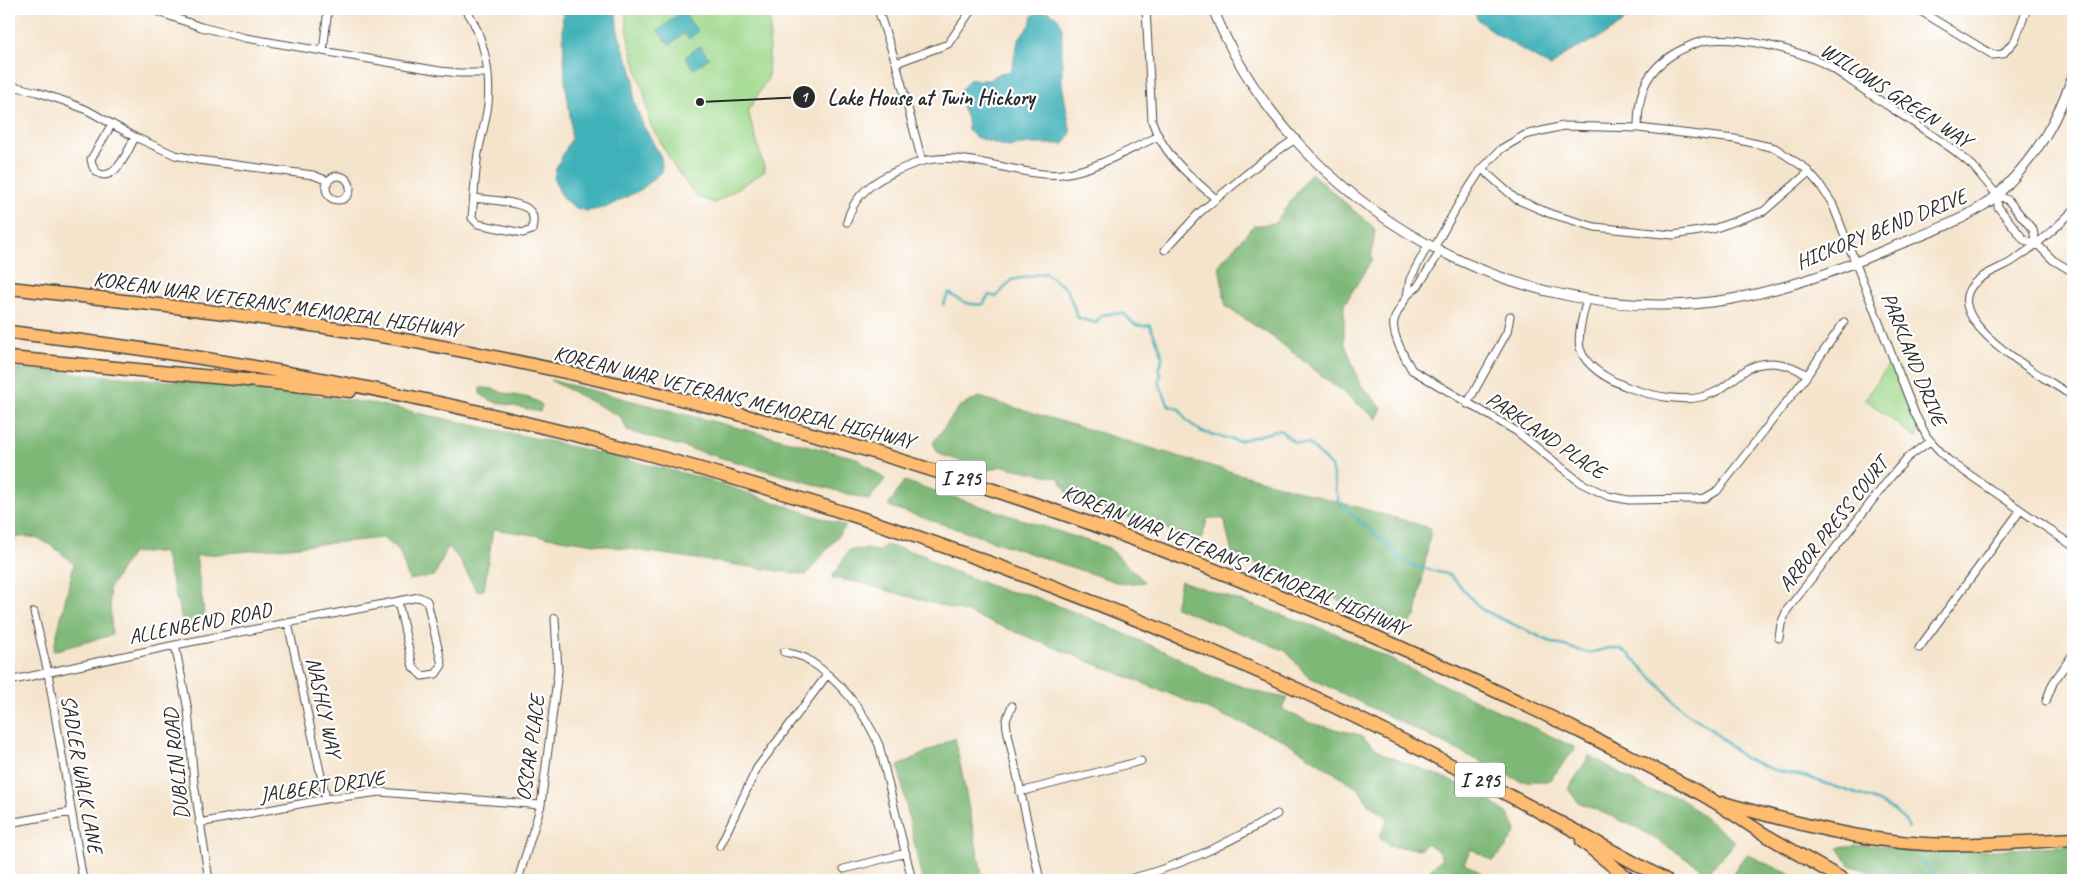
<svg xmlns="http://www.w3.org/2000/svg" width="2082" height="889" viewBox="0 0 2082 889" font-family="Caveat,sans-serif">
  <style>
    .green { fill: #9ed88b; stroke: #64825b }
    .forest { fill: #7eb877; stroke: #547251 }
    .water { fill: #41b1b9; stroke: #366e72 }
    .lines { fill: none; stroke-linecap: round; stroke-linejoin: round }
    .stream { stroke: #41b1b9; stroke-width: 2.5 }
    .minor-casing { stroke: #494743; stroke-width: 9 }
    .tertiary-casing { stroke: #494743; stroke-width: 11 }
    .motorway-casing { stroke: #494743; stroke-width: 15 }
    .minor { stroke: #fff; stroke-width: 7 }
    .tertiary { stroke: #fff; stroke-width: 9 }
    .motorway { stroke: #febc70; stroke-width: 12 }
    .labels { text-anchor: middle; stroke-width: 4.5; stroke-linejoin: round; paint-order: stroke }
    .shield { fill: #fff; stroke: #6b6b6b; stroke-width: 1 }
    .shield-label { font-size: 20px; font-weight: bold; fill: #2b2b2b }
    .street-label { font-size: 21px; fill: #2b2b2b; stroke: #fff }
    .leader { fill: none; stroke: #2b2b2b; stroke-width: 2 }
    .callout-dot { fill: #2b2b2b; stroke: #fff; stroke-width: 2 }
    .mark-label { font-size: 15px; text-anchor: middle; font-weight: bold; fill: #fff }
    .callout-label { font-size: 22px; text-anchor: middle; font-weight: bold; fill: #2b2b2b; stroke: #fff; stroke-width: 4.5; stroke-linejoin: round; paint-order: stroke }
  </style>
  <rect width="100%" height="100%" fill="#fff"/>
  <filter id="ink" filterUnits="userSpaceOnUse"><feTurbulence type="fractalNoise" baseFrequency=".02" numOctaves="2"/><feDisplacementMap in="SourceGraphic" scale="10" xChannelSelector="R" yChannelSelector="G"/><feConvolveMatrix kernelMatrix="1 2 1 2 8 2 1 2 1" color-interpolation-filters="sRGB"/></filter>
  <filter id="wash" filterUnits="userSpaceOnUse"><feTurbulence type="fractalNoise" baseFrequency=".0096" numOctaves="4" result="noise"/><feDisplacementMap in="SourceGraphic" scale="20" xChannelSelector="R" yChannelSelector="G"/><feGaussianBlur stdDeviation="1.12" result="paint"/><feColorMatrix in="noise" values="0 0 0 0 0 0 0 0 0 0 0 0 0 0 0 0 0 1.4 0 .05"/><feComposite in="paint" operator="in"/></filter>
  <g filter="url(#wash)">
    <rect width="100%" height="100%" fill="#f5e4cc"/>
    <path class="green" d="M625,9H771L768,78L748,111L765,171L715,203L697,197L675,168L650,124L644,93L629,43Z
      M1890,363L1918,430L1917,439L1865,399Z"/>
    <path class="forest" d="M1311,173L1375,229L1371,261L1344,305V341L1360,384L1382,408L1377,419L1273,337L1226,307L1219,265L1253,226L1275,223Z
      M9,368L269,389L376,404L548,441L699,477L846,526L806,575L493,529L484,590H476L459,559L448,547L434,576L409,580L399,550L383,538L196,556L205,621L184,627L164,552L132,553L109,588L112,635L53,651L74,564C54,547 36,529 9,540Z
      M550,380L856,458L885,479L869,500L628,431L621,417Z
      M480,388C491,388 494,389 504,393C518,397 530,395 542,405L540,412L492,401L480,394Z
      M979,397L1218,468L1431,528L1416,615L1405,629L1232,553L1224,519L1208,518L1201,540L1071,499L1059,478L1002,466L988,470L939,454L933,443L959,407Z
      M904,481L1109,548L1145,582L1122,584L888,506Z
      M886,545L925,555L938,565L1004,591L1028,594L1091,619L1177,657L1205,674L1265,694L1287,698L1282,709L1310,723L1360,735L1383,754L1450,780L1482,795L1509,815L1516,831L1505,849L1493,861L1471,849L1464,863L1483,874L1454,877L1430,870L1442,858L1436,849L1426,843L1421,849L1388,846L1379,837L1388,818L1368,804L1360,790L1284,740L971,614L857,582L832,578L849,550L866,549L879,551Z
      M1181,581L1335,633L1576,748L1549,781H1520L1307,676L1286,651L1175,607Z
      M955,738L983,880H922L898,766Z
      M1590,755L1649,791L1680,798L1735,842L1708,872L1638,828L1578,802L1568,789Z
      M1863,845L1978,851L2073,845V880H1912L1909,873L1902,880L1851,866L1838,848Z
      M1746,854L1802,880H1728Z"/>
    <path class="water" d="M562,9H616L617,27L623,48L631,67L634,80V102L643,125L661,157L662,166L661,172L642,189L605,208L587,211L578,209L563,199L554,179L556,168L571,139V123L565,81Z
      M1483,9L1501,11L1508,9H1634L1623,22L1606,34L1564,55L1551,67L1493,32L1477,19L1475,11Z
      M682,11L698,31L689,39L684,33L670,45L658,31Z
      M1041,11L1049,12L1058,18L1062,28V84L1071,133L1064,144H1031L1007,147L975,137L968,130L967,119L960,101V91L970,79L989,80L1000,73L1011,71C1016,55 1015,36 1030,26L1032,16Z
      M700,46L709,58L694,69L685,57Z"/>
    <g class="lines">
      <path class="stream" d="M943,305L949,293C960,301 969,306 983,304L989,295L996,297L1012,280L1045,273L1067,289L1078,318L1096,323L1102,315L1115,313L1125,314C1132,324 1137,328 1150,325C1154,340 1169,354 1158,369L1161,375L1158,381L1169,406L1179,409L1187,421L1202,432L1238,441L1280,430L1294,442L1309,444L1331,466L1339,503L1410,565L1450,575L1481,609L1553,643L1589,653L1609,648L1620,649L1629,654L1687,714L1705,724L1744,758L1774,770L1804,776L1877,801L1893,810L1905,821L1909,828
        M1921,861L1939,880"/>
    </g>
  </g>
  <g filter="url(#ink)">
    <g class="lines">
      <g class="minor-casing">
        <path id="minor" d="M150,9L201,27L246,38L440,71L459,73H488
          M466,9C484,37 491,71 488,104C486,121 481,137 478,153C475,175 474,197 472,218L478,224L523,233L532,230C533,223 535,217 530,211C523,201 486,200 474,198
          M880,9L879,13L896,63L922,161
          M1146,9L1152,121C1163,155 1190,176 1216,199
          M1917,9L1993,55L2003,54L2015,40L2027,9
          M323,51L328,9
          M896,63L948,44L972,9
          M9,85L37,92L67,102L87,110L135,137L175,155L198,160L313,175L328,181
          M112,124L91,159C92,165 93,170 98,173C115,183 129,149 135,137
          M1638,128C1638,93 1645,70 1677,52C1687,47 1697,41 1709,40C1742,37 1793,49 1823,63C1838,71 1853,83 1867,92C1897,112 1927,131 1955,151L1973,166L1997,195L2008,200L2033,230L2036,243
          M1482,169L1516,199L1551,214L1595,227L1673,235L1713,229L1764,211L1809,172
          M326 188a12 12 0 1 1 24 0a12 12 0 1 1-24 0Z
          M1997,195L1998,207L2024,240L2036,243L2053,260L2073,272
          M2073,211C2055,229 2033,248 2011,262C2001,268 1988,272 1978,280C1931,316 2042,376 2066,392L2073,395
          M847,222C852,200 868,185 888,175C899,170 911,164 923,161C952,154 984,163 1013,169C1029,172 1045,176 1062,174C1095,170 1128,150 1157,137
          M1428,245L1410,279L1407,296L1418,286L1440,252
          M1434,248L1458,205L1480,171L1501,149L1525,135L1563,126L1638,128L1735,139L1775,148L1805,168L1820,185L1832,203L1915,414L1927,437L1948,460L2073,546
          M1165,250L1199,213L1260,163L1295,139
          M1407,296C1403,304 1396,312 1394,321C1391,333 1405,359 1412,370L1516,431L1581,483L1608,496L1629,500L1696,499L1705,498L1717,491L1803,381L1844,322
          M1587,298C1584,313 1577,333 1580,348C1589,383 1669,405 1701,397C1723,392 1729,381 1746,370C1766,358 1789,363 1807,375
          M1467,404L1507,332L1510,316
          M34,612L48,673L83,880
          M288,623L326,799
          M1779,638L1781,624L1787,610L1890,478L1907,458L1930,441
          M175,645L188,710L194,783L209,880
          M1919,648L2020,511
          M784,652C792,654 801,655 807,659C841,681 863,709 879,745L912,880
          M9,681L175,645L419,597L427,601L442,665L436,674L422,676L413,667L398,602
          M2046,701L2053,683L2073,654
          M1012,706L1006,720L1007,729L1040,880
          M1020,792L1141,761
          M9,823L71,812
          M199,823L326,799L380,792L541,805
          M720,846L757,768L827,675
          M844,869L906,853
          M518,880L541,805L558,671L555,618
          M1125,880C1182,866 1227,844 1277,814"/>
      </g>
      <g class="tertiary-casing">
        <path id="tertiary" d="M1213,9C1293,207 1520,335 1732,299C1785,289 1836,272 1885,250C1919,236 1957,224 1987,203C1995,198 2001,191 2007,185C2040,151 2057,119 2073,76"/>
      </g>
      <g class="motorway-casing">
        <path id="motorway" d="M9,288C145,303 281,318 416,342C742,401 1054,498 1358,629C1439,664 1519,701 1597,740C1635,759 1674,778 1710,799C1727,809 1743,821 1759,831C1787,848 1816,864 1844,880
          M9,332C445,381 873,498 1273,678C1407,739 1537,810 1666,880
          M9,358L267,382L350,391
          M1723,803C1789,821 1855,840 1925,844C1974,846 2024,842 2073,839
          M1582,841L1630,880"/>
      </g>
      <use href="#minor" class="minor"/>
      <use href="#tertiary" class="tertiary"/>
      <use href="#motorway" class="motorway"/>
    </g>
  </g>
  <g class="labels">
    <g class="shield">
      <rect x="936" y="460.5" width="50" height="35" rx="4"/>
      <rect x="1455" y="762.5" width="50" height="35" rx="4"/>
    </g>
    <g class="shield-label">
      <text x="961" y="485">I 295</text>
      <text x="1480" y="787">I 295</text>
    </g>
    <g class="street-label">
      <text transform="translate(1896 95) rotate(33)" y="7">WILLOWS GREEN WAY</text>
      <text transform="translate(1881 229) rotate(-22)" y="7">HICKORY BEND DRIVE</text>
      <text transform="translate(277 304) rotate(8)" y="7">KOREAN WAR VETERANS MEMORIAL HIGHWAY</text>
      <text transform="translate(1914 359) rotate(68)" y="7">PARKLAND DRIVE</text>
      <text transform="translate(734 397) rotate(14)" y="7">KOREAN WAR VETERANS MEMORIAL HIGHWAY</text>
      <text transform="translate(1546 435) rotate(34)" y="7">PARKLAND PLACE</text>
      <text transform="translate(1833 524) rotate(-52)" y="7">ARBOR PRESS COURT</text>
      <text transform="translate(1235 560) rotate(22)" y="7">KOREAN WAR VETERANS MEMORIAL HIGHWAY</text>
      <text transform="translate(200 623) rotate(-11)" y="7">ALLENBEND ROAD</text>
      <text transform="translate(324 707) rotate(78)" y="7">NASHLY WAY</text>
      <text transform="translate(530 748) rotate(-82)" y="7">OSCAR PLACE</text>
      <text transform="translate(176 764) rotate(-96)" y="7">DUBLIN ROAD</text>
      <text transform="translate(82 774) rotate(80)" y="7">SADLER WALK LANE</text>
      <text transform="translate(322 786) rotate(-8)" y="7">JALBERT DRIVE</text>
    </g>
  </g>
  <path class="leader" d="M700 102L804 97"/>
  <g class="callout-dot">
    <circle cx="700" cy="102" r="5"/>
    <circle cx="804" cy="97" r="12"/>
  </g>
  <g class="mark-label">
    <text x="804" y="102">1</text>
  </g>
  <g class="callout-label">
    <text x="931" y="105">Lake House at Twin Hickory</text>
  </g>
  <rect width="2082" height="889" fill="none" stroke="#fff" stroke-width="30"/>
</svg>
